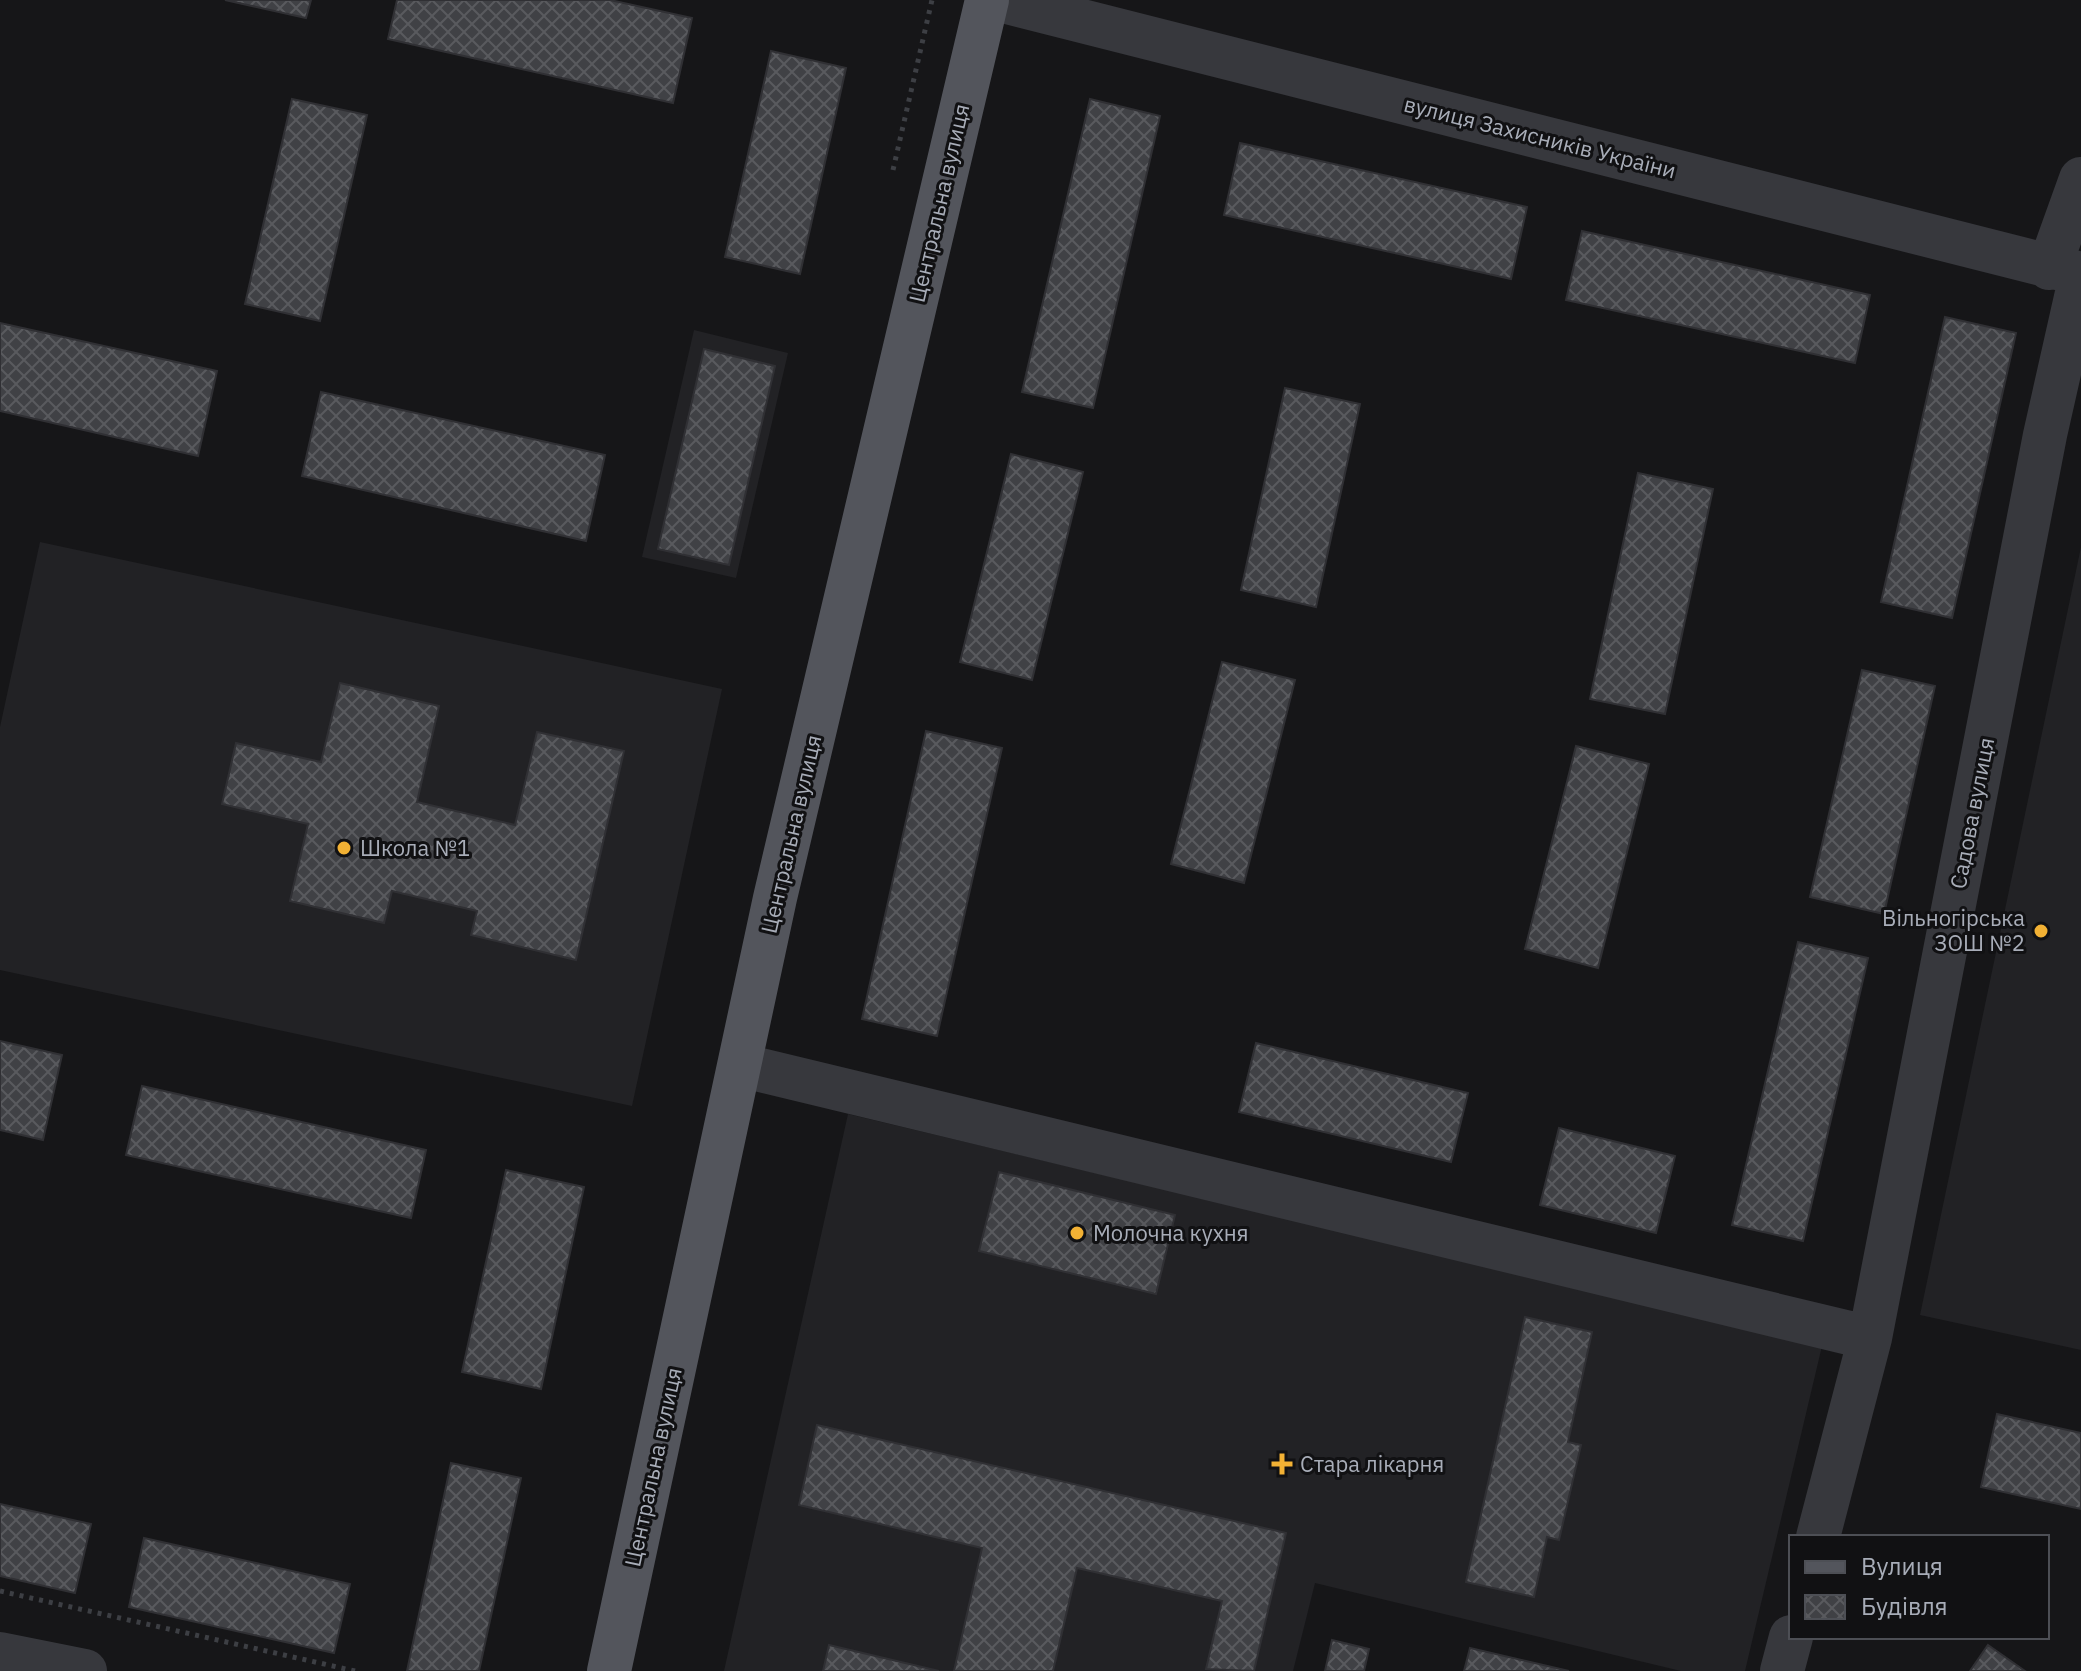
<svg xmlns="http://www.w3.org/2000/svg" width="2081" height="1671" viewBox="0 0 2081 1671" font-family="'IBM Plex Sans',sans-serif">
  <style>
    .built { fill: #222225 }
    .building { fill: url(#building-cross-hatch); stroke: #303034; stroke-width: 2 }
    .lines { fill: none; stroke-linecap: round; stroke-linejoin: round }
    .path { stroke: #3d3f44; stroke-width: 5; stroke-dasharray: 4 6; stroke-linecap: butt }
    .minor { stroke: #37383d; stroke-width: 44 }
    .major { stroke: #53555c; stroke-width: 44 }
    .poi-dot { fill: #f2b134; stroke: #111113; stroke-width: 3 }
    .labels { text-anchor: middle; stroke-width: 6; stroke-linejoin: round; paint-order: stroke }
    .street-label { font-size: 22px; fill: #a8adb8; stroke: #111113 }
    .poi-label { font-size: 22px; fill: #a8adb8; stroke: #111113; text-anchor: start }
  </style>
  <defs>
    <pattern id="building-cross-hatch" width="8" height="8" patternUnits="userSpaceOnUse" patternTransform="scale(2)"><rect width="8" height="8" fill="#404145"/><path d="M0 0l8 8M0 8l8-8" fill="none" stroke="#595a5e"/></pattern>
  </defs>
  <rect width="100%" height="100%" fill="#161618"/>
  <path class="built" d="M694,330L788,353L736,578L642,557Z
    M40,542L722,689L632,1106L0,970V727Z
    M2081,547V1350L1920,1315Z
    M848,1114L1822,1346L1745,1671H1681L1315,1583L1293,1671H724Z"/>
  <path class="building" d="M225,0H311L306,18Z
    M397,0H610L692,18L673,103L388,39Z
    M771,51L846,68L800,274L725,257Z
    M292,99L367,115L320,321L245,304Z
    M1090,99L1160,116L1093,408L1022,392Z
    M1240,143L1527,207L1511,279L1224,215Z
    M1582,231L1870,295L1855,363L1566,300Z
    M1945,317L2016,333L1952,618L1881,602Z
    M0,323L217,371L198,456L0,411Z
    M704,349L775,366L729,565L658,549Z
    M1285,388L1360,404L1316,607L1241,590Z
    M321,392L605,455L586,541L302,476Z
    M1011,454L1083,472L1032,680L960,662Z
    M1638,473L1713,489L1665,714L1590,699Z
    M1222,662L1295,680L1244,883L1171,864Z
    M1862,670L1935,686L1884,914L1810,897Z
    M340,683L439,706L417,802L515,825L537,732L624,751L576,960L471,935L477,911L392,891L384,923L290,901L308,824L222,804L236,743L321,762Z
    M926,731L1002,748L937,1036L862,1019Z
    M1576,746L1649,764L1598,968L1525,949Z
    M1798,942L1868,958L1803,1241L1732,1225Z
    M0,1041L62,1055L43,1140L0,1130Z
    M1256,1043L1468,1093L1451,1162L1239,1112Z
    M142,1086L426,1150L411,1218L126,1155Z
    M1559,1128L1675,1156L1656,1233L1540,1205Z
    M506,1170L584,1187L541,1389L462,1372Z
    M999,1172L1175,1215L1156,1294L979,1251Z
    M1525,1317L1592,1332L1568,1442L1581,1445L1559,1540L1547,1537L1534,1597L1466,1582Z
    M1997,1414L2081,1433V1509L1981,1487Z
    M817,1425L1286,1533L1254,1671L1206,1669L1222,1601L1077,1568L1053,1671H954L982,1548L799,1505Z
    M451,1463L521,1478L479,1671H407Z
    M0,1504L91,1524L75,1593L0,1576Z
    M144,1538L350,1584L334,1653L129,1607Z
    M1332,1640L1369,1649L1364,1671H1325Z
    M829,1645L939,1671H823Z
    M1988,1645L2025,1671H1970Z
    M1470,1648L1569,1671H1464Z"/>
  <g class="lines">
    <path class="path" d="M893,170L932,0
      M0,1591L355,1671"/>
    <path class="minor" d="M999,0L2081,274
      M2049,268L2081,179
      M740,1065L1870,1338
      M1818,1537L1870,1338L2045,435L2081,275
      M0,1654L85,1671
      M1782,1671L1791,1637"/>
    <path class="major" d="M609,1671L775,898L987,0"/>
  </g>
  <g class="poi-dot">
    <circle cx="344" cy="848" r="8"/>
    <circle cx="2041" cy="931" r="8"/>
    <circle cx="1077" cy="1233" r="8"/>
    <path d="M1278 1452h8v8h8v8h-8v8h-8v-8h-8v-8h8z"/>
  </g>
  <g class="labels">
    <g class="street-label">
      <text transform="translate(1540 137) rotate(14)" y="8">вулиця Захисників України</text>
      <text transform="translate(939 203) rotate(-77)" y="8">Центральна вулиця</text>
      <text transform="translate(1972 813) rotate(-79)" y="8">Садова вулиця</text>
      <text transform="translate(791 834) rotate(-77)" y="8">Центральна вулиця</text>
      <text transform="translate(653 1467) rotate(-78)" y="8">Центральна вулиця</text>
    </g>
    <g class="poi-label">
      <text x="360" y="856">Школа №1</text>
      <text x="2025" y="926" text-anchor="end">Вільногірська<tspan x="2025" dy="25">ЗОШ №2</tspan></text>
      <text x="1093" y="1241">Молочна кухня</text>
      <text x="1300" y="1472">Стара лікарня</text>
    </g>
  </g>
  <rect x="1789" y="1535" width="260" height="104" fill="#111113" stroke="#4d4f55" stroke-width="2"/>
  <rect x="1805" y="1561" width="40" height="12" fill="#53555c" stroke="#4d4f55" stroke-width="2"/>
  <text x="1861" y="1575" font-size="24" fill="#a8adb8">Вулиця</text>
  <rect x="1805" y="1595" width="40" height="24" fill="url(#building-cross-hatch)" stroke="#4d4f55" stroke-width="2"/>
  <text x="1861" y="1615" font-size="24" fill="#a8adb8">Будівля</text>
</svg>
